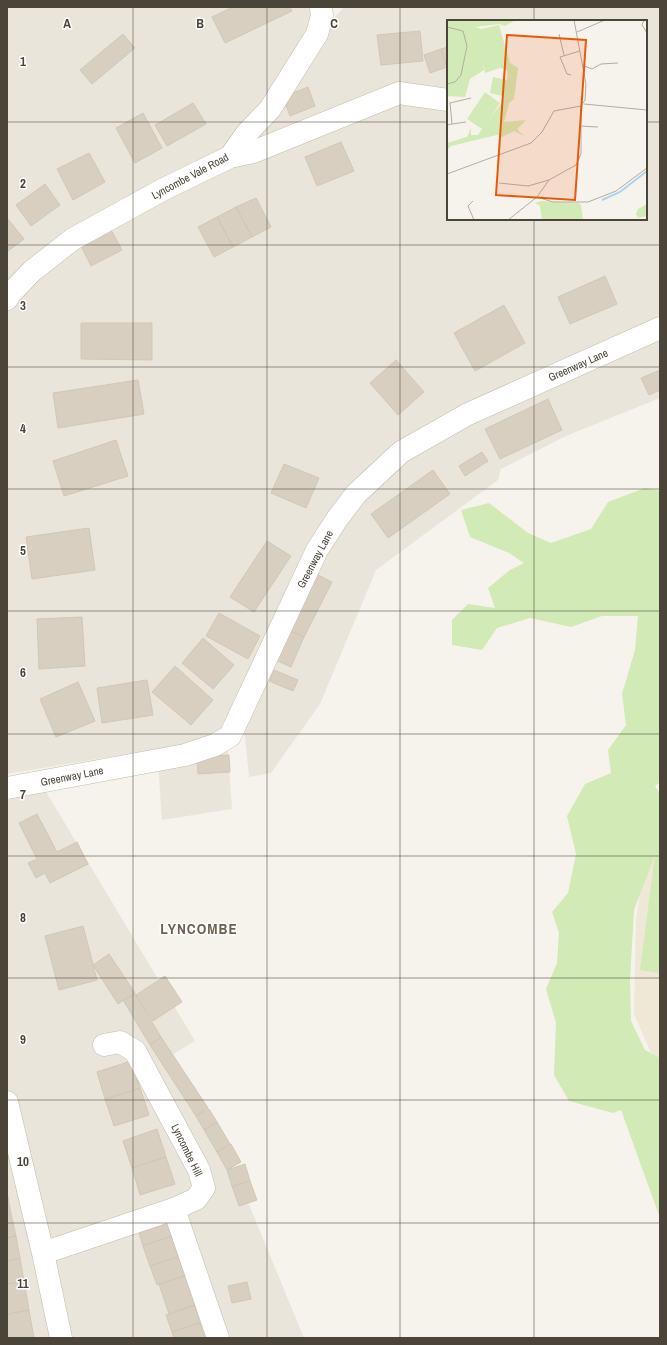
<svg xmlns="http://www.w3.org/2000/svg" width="667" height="1345" viewBox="0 0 667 1345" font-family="'Archivo Narrow',sans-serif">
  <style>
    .residential { fill: #eae5da; fill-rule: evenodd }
    .education { fill: #efe8d6 }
    .green { fill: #d2eab5 }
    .building { fill: #d8cfc1; stroke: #d3c7b4 }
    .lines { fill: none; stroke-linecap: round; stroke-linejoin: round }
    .minor-casing { stroke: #c2bbae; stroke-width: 23 }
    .minor { stroke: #fff; stroke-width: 22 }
    .grid { fill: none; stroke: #4b4439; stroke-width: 1; stroke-opacity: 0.55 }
    .labels { text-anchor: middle; stroke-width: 3; stroke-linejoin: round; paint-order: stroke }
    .street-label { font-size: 11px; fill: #4b4439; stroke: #fff }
    .district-label { font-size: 15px; font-weight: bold; letter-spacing: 1px; fill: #6e6250; stroke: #fff }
    .inset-river { fill: none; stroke: #a9d4f2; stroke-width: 2 }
    .inset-road { fill: none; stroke: #b2ada4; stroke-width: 1 }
    .view { fill: #e8590c; fill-opacity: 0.15; stroke: #e8590c; stroke-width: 2 }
    .inset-edge { fill: none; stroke: #4b4439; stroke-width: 2 }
    .grid-label { font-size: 13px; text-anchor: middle; font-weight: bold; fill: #4b4439; stroke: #fff; stroke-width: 3; stroke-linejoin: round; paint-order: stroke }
  </style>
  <rect width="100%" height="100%" fill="#f6f3ec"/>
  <path class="residential" d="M7,7H317L334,18L344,7H660V398L566,436L501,469L498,480L376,570L320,704L271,773L249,777L242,707L226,727L232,809L162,820L157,749L7,774ZM448,21H646V219H448Z
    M45,790L195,1041L167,1058L238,1178L304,1338H7V801L21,794Z"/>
  <path class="education" d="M660,807V1059L651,1053L634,1014L636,920L650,828Z"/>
  <path class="green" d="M645,488L660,491V782L655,786L660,794V973L640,970L655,855L634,910L630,980L631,1021L645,1050L660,1058V1218L621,1110L613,1113L569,1101L554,1075L556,1023L546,989L557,963L559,933L552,912L568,893L576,854L567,816L585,784L611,773L608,750L626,725L622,694L635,650L638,616H602L571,627L530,618L497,628L482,650L452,645V620L468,604L495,608L488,588L510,570L524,563L509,553L470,537L461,510L489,503L528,533L551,543L591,529L608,502Z"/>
  <path class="building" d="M233,7H290L292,11L225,43L212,17Z
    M420,31L423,61L381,65L377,35Z
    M123,34L135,48L92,84L80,70Z
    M448,47V67H447L441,49Z
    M441,49L447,67L430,73L424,55Z
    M308,87L315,106L290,116L283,97Z
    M193,103L206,124L167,146L155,125Z
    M143,113L162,148L135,163L116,128Z
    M341,142L354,171L317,186L305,157Z
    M89,153L105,182L73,200L57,169Z
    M45,184L60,205L31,226L16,205Z
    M256,198L271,227L252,237L236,207Z
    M236,207L252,237L233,247L217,217Z
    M217,217L233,247L214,257L198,227Z
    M7,218L24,239L7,252Z
    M109,226L122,250L91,266L79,242Z
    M605,276L617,304L570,324L558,297Z
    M504,305L525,343L475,371L454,333Z
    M81,323H152V360L81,359Z
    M396,360L424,392L398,415L370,383Z
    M660,370V390L649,395L641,378Z
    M138,380L144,414L58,428L53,393Z
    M548,399L562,430L500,459L485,429Z
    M116,440L128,476L64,496L53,461Z
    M482,452L488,461L465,476L459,466Z
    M284,464L319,478L306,508L271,493Z
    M433,470L450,494L388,538L371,514Z
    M89,528L95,570L32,579L26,537Z
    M267,541L291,556L254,612L230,597Z
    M312,572L332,582L304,637L285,628Z
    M219,613L260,636L248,659L206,636Z
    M82,617L85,666L39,669L37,619Z
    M286,630L304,637L291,667L273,659Z
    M203,638L234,665L213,689L182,663Z
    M175,666L213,700L191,725L152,692Z
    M274,670L298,680L293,691L269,681Z
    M147,680L153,715L102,723L97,688Z
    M78,682L95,721L56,737L40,699Z
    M229,755L230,772L198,774L197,757Z
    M37,814L57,852L77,842L88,864L50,883L45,873L36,878L28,863L37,859L19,823Z
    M83,926L97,980L59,990L45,936Z
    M109,954L135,993L118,1004L93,965Z
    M165,976L182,1002L153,1021L136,995Z
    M135,994L161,1037L150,1045L123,1000Z
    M161,1037L208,1108L196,1116L150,1045Z
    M131,1061L140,1088L105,1099L97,1072Z
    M140,1088L149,1115L114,1126L105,1099Z
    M209,1109L217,1122L204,1130L196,1116Z
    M217,1122L230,1144L217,1152L204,1130Z
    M157,1129L166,1157L132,1168L123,1141Z
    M231,1144L241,1162L227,1170L217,1152Z
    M166,1157L175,1184L140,1195L132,1168Z
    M245,1164L250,1181L232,1186L227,1170Z
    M250,1181L257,1200L239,1206L232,1186Z
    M7,1192L11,1214L7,1215Z
    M11,1214L16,1236L7,1238V1215Z
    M165,1217L172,1236L143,1246L137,1226Z
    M16,1236L20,1258L7,1261V1238Z
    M172,1236L178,1257L150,1266L143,1246Z
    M178,1257L185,1276L157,1285L150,1266Z
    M20,1258L24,1281L7,1284V1261Z
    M187,1275L197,1305L169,1314L159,1284Z
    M24,1281L29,1310L7,1314V1284Z
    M247,1282L251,1299L232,1303L228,1286Z
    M194,1305L200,1323L172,1332L166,1315Z
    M29,1310L34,1338H7V1314Z
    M200,1323L205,1338H174L172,1332Z"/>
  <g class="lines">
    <g class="minor-casing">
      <path id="minor" d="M230,157L253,152L399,93L448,100
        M7,299L10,294L32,271L73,239L164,189L230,157L247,133L270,109L317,34L322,16L321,7
        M7,788L185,755L215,745L230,736L317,550L337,519L356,494L401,452L468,414L660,328
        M7,1102L43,1253L61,1338
        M174,1209L218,1338
        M43,1253L174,1209L196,1199L204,1188L199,1170L135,1051L120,1042L104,1045"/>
    </g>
    <use href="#minor" class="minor"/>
  </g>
  <path class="grid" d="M133,7V1338M267,7V1338M400,7V1338M534,7V21M7,122H448M646,122H660M534,219V1338M7,245H660M7,367H660M7,489H660M7,611H660M7,734H660M7,856H660M7,978H660M7,1100H660M7,1223H660"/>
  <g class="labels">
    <g class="street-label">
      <text transform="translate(190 176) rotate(-28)" y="4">Lyncombe Vale Road</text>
      <text transform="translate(578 365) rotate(-24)" y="4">Greenway Lane</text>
      <text transform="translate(315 559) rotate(-62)" y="4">Greenway Lane</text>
      <text transform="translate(72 776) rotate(-11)" y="4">Greenway Lane</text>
      <text transform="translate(187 1150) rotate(64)" y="4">Lyncombe Hill</text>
    </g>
    <g class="district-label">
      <text x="199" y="934">LYNCOMBE</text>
    </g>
  </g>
  <g transform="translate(447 20)">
    <rect width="200" height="200" fill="#f6f3ec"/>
    <path d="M0,0H69L58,6L52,4L28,7L34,9L52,5L63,43L71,48L67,79L62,83L57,102L79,100L70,109L77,116L67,111L55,117L50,115L4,126L0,130V123L20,117L24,108V115H31L35,109L20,99L38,72L53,83L43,98L56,81L55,76L43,73L46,57L60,60L58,71L61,54L60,50L53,48L38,53L36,41L37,50L23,59L18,77L0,76ZM94,181L131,183L134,185L136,200H95L93,186L88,183ZM200,184V196L191,198L189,194L191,189Z" fill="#d2eab5"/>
    <path class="inset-river" d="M155,180L173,172L200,151"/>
    <path class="inset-road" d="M127,0L139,64L138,80L134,86M197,0L195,5L200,13M0,7L16,11L20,26L14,55L8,62L0,64M130,12L158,0M112,14L117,35M135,45L145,49L154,44L171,43M124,55L120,54L113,37L133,31M137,84L200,90M5,104L19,102M0,105L5,104L3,83L24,78M133,106L151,107M0,154L84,123L95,112L107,91L134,86M52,163L81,166L102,160M90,177L106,182H141L169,171L200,148M26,181L21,186L27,200M61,200L90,177L102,160L129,145L134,134V86"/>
    <path class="view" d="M60,15L139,20L128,180L49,175Z"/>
    <rect width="200" height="200" class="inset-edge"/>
  </g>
  <g class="grid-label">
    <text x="67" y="28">A</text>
    <text x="200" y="28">B</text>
    <text x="334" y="28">C</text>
    <text x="23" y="66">1</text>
    <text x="23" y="188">2</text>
    <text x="23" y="310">3</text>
    <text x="23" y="433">4</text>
    <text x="23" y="555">5</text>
    <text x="23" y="677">6</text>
    <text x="23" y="799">7</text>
    <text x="23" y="922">8</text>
    <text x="23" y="1044">9</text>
    <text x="23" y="1166">10</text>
    <text x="23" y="1288">11</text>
  </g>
  <rect width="667" height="1345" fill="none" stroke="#4b4439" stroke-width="16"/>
</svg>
